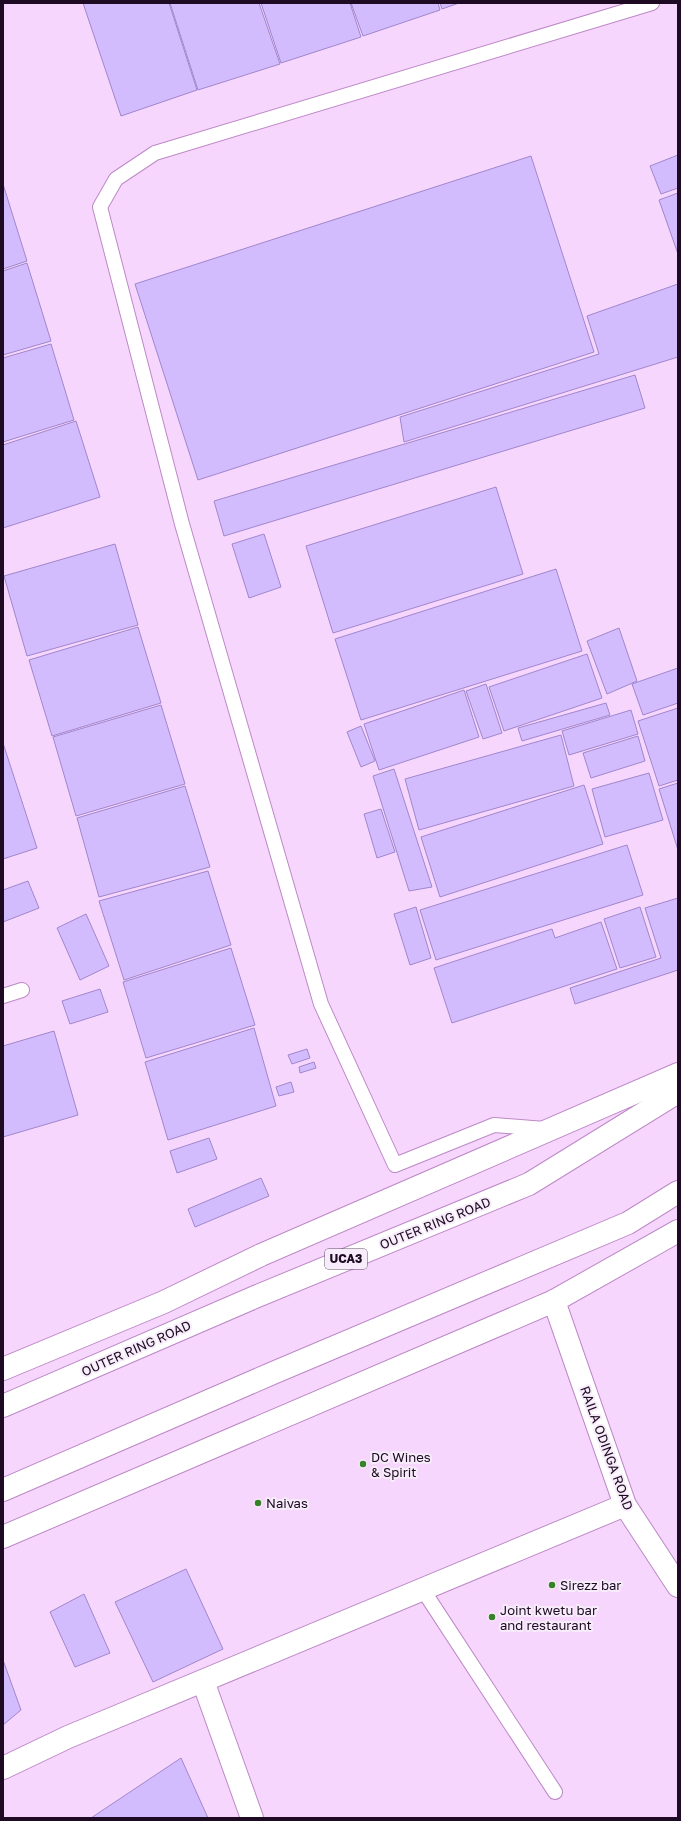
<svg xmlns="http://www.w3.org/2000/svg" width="681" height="1821" viewBox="0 0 681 1821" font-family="'Golos Text',sans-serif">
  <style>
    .building { fill: #d3bcfe; stroke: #a086cc }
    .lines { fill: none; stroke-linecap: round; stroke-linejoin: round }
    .lane-casing { stroke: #bd89c7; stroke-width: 16 }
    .street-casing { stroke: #bd89c7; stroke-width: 24 }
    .secondary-casing { stroke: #bd89c7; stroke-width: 24 }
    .primary-casing { stroke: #bd89c7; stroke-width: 24 }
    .lane { stroke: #fff; stroke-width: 14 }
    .street { stroke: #fff; stroke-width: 22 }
    .secondary { stroke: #fff; stroke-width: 22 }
    .primary { stroke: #fff; stroke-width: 22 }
    .poi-dot { fill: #378129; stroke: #f7ecf9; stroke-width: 1.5 }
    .labels { text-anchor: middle; stroke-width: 4; stroke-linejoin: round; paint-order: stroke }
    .shield { fill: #f7ecf9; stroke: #5f4e62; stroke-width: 1 }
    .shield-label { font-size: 12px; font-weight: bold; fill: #1e0a22 }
    .street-label { font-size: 13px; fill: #1e0a22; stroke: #f7ecf9 }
    .poi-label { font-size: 13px; fill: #1e0a22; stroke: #f7ecf9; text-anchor: start }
  </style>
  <rect width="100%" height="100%" fill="#f7d6fd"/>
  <path class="building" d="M83,3H169L197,90L121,116Z
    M170,3H259L280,64L198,90Z
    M261,3H350L361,37L281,63Z
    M351,3H438L440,10L363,36Z
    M440,3H459L442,9Z
    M678,155V188L661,194L650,166Z
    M531,156L594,352L198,480L135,284Z
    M3,184L27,261L3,269Z
    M678,193V254L659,200Z
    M27,263L51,341L3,355V271Z
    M678,284V357L404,442L400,417L599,354L587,316Z
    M51,344L74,420L3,442V358Z
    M635,375L645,408L224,536L214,501Z
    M76,421L100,497L3,528V445Z
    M496,487L523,574L333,633L306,546Z
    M264,534L281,587L249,598L232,544Z
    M115,544L138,625L27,656L4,576Z
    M556,569L582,651L361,720L335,639Z
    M138,627L161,703L52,736L29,660Z
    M619,628L637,681L607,694L587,641Z
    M587,654L602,698L504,731L489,687Z
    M678,668V703L643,715L632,684Z
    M486,684L502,733L483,739L466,691Z
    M464,690L479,737L379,770L364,724Z
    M606,703L610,715L522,741L518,728Z
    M161,705L185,784L76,816L53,737Z
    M678,708V780L659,786L638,721Z
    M631,710L638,734L569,755L562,731Z
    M361,726L375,761L361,767L347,732Z
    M561,735L574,786L419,830L405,779Z
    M638,736L645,761L591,778L583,753Z
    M3,743L37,848L3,859Z
    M394,769L432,887L409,891L373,776Z
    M649,773L663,820L605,837L592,789Z
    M678,783V850L659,789Z
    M584,785L603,844L440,897L421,837Z
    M185,786L210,867L99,897L77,818Z
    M381,809L395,852L377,858L364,814Z
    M627,845L643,895L436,960L420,910Z
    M208,871L231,945L124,980L99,901Z
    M28,881L39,908L3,922V890Z
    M678,898V970L575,1004L570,988L661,958L645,908Z
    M416,907L431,958L410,965L394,914Z
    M640,907L656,957L620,968L604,919Z
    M86,914L109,966L80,980L57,928Z
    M601,922L617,969L452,1023L434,968L552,929L555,938Z
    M231,948L255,1025L146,1058L123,982Z
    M100,989L108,1012L70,1024L62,1001Z
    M254,1028L276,1106L168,1140L145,1062Z
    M54,1031L78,1115L3,1137V1046Z
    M307,1049L310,1058L292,1064L288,1055Z
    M314,1062L316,1068L300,1073L299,1067Z
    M291,1082L294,1092L279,1096L276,1087Z
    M209,1138L217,1159L177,1173L170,1151Z
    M261,1178L269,1196L195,1227L188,1209Z
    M186,1569L223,1649L153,1682L115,1602Z
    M84,1594L110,1653L75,1667L50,1612Z
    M3,1660L21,1710L3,1725Z
    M181,1758L208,1818H91Z"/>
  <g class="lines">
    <g class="lane-casing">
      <path id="lane" d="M3,996L22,990
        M545,1129L494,1125L395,1165L321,1004L182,524L100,207L116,179L155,153L652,3
        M423,1590L555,1792"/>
    </g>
    <g class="street-casing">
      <path id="street" d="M554,1301L625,1505L678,1586
        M203,1681L252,1818
        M3,1768L68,1737L625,1505"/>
    </g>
    <g class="secondary-casing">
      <path id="secondary" d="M3,1369L164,1302L261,1255L678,1074
        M3,1537L554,1301L678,1231"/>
    </g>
    <g class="primary-casing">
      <path id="primary" d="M3,1406L255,1297L529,1184L678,1092
        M3,1490L273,1373L628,1223L678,1192"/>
    </g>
    <use href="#lane" class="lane"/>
    <use href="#street" class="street"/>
    <use href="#secondary" class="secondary"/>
    <use href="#primary" class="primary"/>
  </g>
  <g class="poi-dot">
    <circle cx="363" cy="1464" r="4"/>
    <circle cx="258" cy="1503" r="4"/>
    <circle cx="552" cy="1585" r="4"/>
    <circle cx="492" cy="1617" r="4"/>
  </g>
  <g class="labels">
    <rect class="shield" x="325" y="1249" width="42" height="20" rx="3"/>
    <g class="shield-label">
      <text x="346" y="1263">UCA3</text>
    </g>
    <g class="street-label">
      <text transform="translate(435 1223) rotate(-22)" y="5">OUTER RING ROAD</text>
      <text transform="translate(136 1348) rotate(-24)" y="5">OUTER RING ROAD</text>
      <text transform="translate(607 1448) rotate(70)" y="5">RAILA ODINGA ROAD</text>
    </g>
    <g class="poi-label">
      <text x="371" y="1462">DC Wines<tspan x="371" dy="15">&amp; Spirit</tspan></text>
      <text x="266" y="1508">Naivas</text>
      <text x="560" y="1590">Sirezz bar</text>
      <text x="500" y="1615">Joint kwetu bar<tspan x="500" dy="15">and restaurant</tspan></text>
    </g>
  </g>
  <rect width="681" height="1821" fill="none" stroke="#1e0a22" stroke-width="8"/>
</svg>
